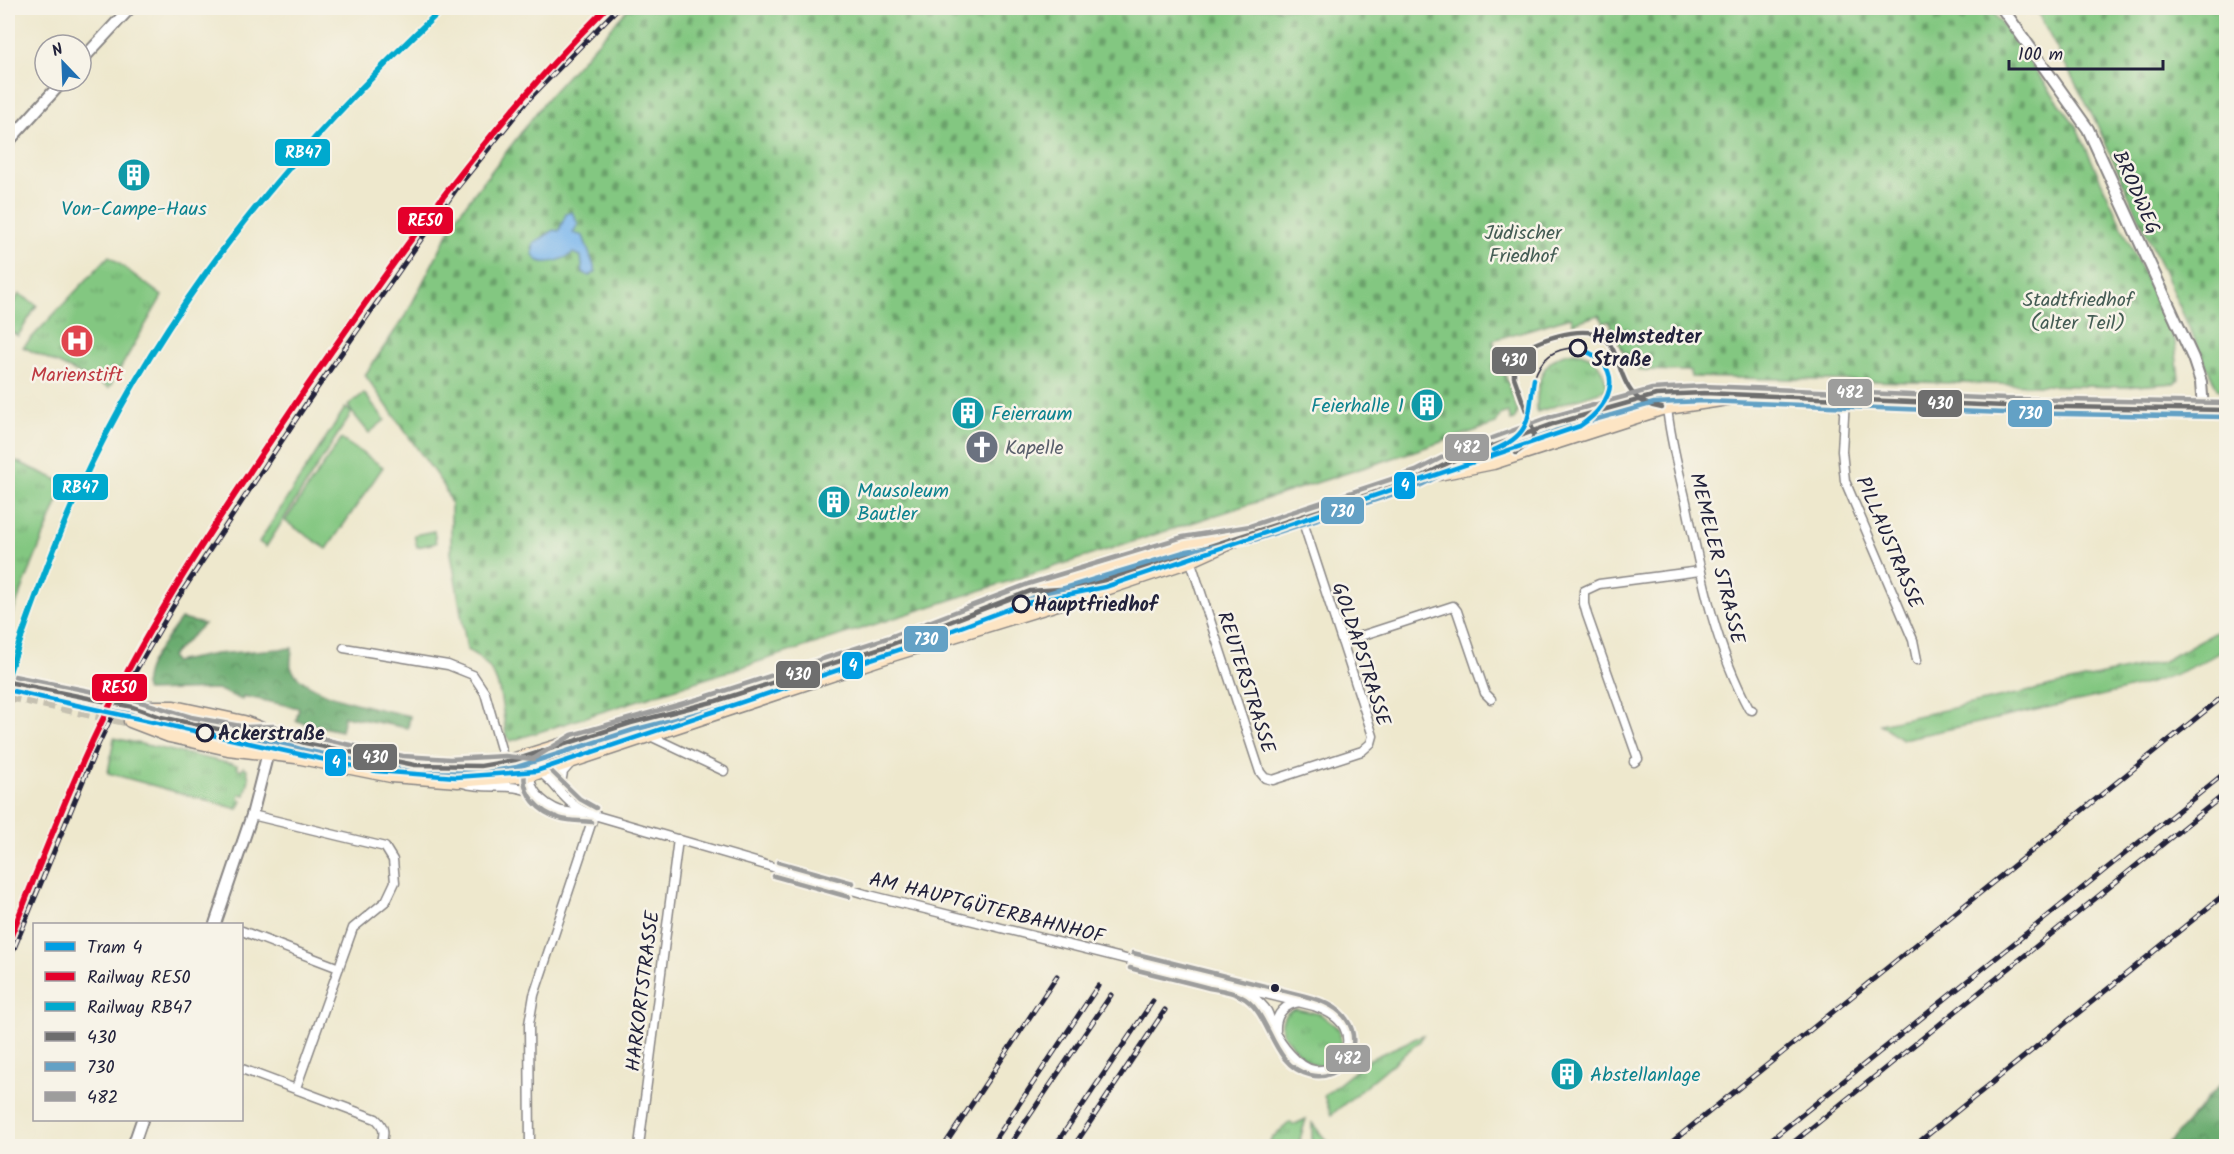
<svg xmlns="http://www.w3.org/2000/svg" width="2234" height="1154" viewBox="0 0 2234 1154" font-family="Kalam,sans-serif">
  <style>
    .grass { fill: url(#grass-tufts); stroke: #52745e; stroke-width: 1.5 }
    .forest { fill: url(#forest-crowns); stroke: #466755; stroke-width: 1.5 }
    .cemetery { fill: url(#cemetery-stones); stroke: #52745e; stroke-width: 1.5 }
    .pitch { fill: #83c781; stroke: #52745e; stroke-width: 1.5 }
    .water { fill: #7bb7ed; stroke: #4e6c94; stroke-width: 1.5 }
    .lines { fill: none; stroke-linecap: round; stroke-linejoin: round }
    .secondary-tunnel { stroke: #c5c0b0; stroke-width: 12; stroke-dasharray: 12 6; stroke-linecap: butt }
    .minor-casing { stroke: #888584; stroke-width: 11 }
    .tertiary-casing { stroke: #888584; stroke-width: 14 }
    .secondary-casing { stroke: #888584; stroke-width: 15 }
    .minor { stroke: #fff; stroke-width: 8 }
    .tertiary { stroke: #fff; stroke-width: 10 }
    .secondary { stroke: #fde5c4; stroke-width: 12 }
    .tram { stroke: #22223b; stroke-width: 1.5 }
    .rail-casing { stroke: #22223b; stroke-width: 5 }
    .rail { stroke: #f7f3e8; stroke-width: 3; stroke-dasharray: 9; stroke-linecap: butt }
    .bus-1-casing { stroke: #f7f3e8; stroke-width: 9 }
    .bus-2-casing { stroke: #f7f3e8; stroke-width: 9 }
    .bus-3-casing { stroke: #f7f3e8; stroke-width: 9 }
    .bus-1 { stroke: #6e6e6e; stroke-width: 4.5 }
    .bus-2 { stroke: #63a1c5; stroke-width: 4.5 }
    .bus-3 { stroke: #9d9d9c; stroke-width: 4.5 }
    .rail-1-casing { stroke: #f7f3e8; stroke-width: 10 }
    .rail-2-casing { stroke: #f7f3e8; stroke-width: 10 }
    .rail-1 { stroke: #e4002b; stroke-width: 6 }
    .rail-2 { stroke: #00a9ce; stroke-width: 6 }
    .tram-1-casing { stroke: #f7f3e8; stroke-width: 9 }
    .tram-1 { stroke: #009ee3; stroke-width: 4.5 }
    .stop-dot { fill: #f7f3e8; stroke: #22223b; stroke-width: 3 }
    .bus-dot { fill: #22223b; stroke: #f7f3e8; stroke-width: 2 }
    .labels { text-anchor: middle; stroke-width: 5; stroke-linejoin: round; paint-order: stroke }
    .street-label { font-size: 20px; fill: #22223b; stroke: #f7f3e8 }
    .culture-label { font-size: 20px; fill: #0d838f; stroke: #f7f3e8; text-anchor: start }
    .park-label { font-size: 20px; fill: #445c54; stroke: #f7f3e8 }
    .stop-label { font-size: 20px; font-weight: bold; fill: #22223b; stroke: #f7f3e8; text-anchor: start }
    .health-label { font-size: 20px; fill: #be3a42; stroke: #f7f3e8 }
    .worship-label { font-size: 20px; fill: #5b616d; stroke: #f7f3e8; text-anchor: start }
    .line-badge { stroke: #f7f3e8; stroke-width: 2 }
    .badge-label { font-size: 16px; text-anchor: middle; font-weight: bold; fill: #fff }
  </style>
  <defs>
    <pattern id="grass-tufts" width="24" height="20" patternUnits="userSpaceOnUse" patternTransform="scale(1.5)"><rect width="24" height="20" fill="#83c781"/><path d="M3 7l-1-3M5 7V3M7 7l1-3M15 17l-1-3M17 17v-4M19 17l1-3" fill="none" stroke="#6ba16b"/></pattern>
    <pattern id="forest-crowns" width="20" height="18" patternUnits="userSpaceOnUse" patternTransform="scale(1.5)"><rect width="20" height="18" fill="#6aac6f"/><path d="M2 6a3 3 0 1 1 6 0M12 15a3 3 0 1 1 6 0" fill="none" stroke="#578c5c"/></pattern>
    <pattern id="cemetery-stones" width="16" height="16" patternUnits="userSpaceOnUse" patternTransform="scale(1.5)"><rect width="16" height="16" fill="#83c781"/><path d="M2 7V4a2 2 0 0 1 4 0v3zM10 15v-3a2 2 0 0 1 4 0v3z" fill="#6ba16b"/></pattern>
  </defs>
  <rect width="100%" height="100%" fill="#f7f3e8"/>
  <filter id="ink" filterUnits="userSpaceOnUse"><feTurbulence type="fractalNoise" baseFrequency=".0167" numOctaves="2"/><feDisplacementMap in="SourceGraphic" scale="12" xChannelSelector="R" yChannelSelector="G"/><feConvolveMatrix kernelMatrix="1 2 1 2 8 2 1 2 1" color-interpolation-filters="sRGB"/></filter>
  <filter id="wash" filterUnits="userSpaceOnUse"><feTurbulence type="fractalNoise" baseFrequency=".008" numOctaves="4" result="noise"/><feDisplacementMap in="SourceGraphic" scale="24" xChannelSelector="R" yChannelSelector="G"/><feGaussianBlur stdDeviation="1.35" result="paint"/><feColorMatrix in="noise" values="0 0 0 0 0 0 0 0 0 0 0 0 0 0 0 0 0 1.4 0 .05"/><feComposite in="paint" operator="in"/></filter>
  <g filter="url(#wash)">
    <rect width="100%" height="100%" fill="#eee8cd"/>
    <path class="grass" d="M109,256L162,296L109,388L23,347Z
      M1574,352C1596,354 1603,368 1608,389L1537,412C1536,383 1541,356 1574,352Z
      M9,458L65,483L8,625V461Z
      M2226,626V648C2174,683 2106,695 2045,708C1997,719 1950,729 1902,739L1880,724L2162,662Z
      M114,738L237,765V768L241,770L243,767L247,769L249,779L245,795L240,794L239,799L242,801L238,809L108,773Z
      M1296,1009L1320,1014L1339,1029L1342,1047C1325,1089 1295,1051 1282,1032C1280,1020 1285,1011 1296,1009Z
      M1423,1035L1420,1041L1331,1115L1324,1096L1370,1059Z
      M1306,1119L1298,1146H1268L1272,1138L1290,1122L1293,1125Z
      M1312,1123L1330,1145L1331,1146H1312Z"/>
    <path class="forest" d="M181,619L204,624L171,656L174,662L215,654L292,648C292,653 290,662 291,667C302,696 382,709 410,716L408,728L344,716L341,731L296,721L299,708L243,696L242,700L217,689L147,691C136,672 169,636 181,619Z
      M2226,1078V1146H2166Z"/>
    <path class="cemetery" d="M629,8H1990L2076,126L2175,343L2179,379L2175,383L2123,387L1691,377L1690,371L1639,370V366L1629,365L1609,321L1604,323L1599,315L1573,323L1571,317L1493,340L1518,412L1514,420L1511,421L1508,412L1500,415L1496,424L1372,465L511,741L506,736C501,700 503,668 467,650L451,553V504L444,486L365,375L407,313L457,216L549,96Z
      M2035,8H2226V392L2217,389L2094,118Z"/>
    <path class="pitch" d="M19,294L37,305L18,336L8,330V312Z
      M364,393L385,420L369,433L352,412L266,547L259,542L345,408L352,412L348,406Z
      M341,439L383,467L327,549L285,521Z
      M434,531L436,543L417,547L414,535Z"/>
    <path class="water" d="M572,212L578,224L573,233L583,236L596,272L589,276L583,272L581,256L573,253C560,263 526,271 534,243L554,230L559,231L566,214Z"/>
  </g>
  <g filter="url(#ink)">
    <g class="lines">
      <path class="secondary-tunnel" d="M8,682L133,707
        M8,695L130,721"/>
      <g class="minor-casing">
        <path id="minor" d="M1845,399L1842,451L1845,481L1913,640L1917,660
          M1667,407C1670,439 1679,471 1686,502C1701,574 1714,644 1749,709L1752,710
          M1185,544L1260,772L1265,778L1273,780L1362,751L1371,743L1373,736L1301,516
          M1342,642L1453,606L1457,611L1485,693L1491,699
          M344,648L448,665L473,675L485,693L505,763L503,769L484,775
          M650,736L724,771
          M564,748C555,753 543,758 536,765C520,784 544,806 561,811C569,813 577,813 585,813
          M1634,762L1638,759L1587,615L1584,604V591L1599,584L1700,571
          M509,763C559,767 553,803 594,815L869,895L1314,1006C1325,1010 1338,1016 1344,1027C1355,1048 1337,1073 1314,1070C1298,1068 1280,1043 1273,1029C1271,1023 1270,1017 1267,1011C1261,1002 1252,996 1244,989
          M463,783C487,791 512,781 535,794
          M560,789L563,772L570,764
          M252,815L385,847L393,860L395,882L386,901L353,928L296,1088
          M242,931L339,968
          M1276,1030C1275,1014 1285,1004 1300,1002
          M242,1069L376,1119C386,1128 384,1134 381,1146
          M530,1146L529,1024L534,995L594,815
          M639,1146L678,839"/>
      </g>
      <g class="tertiary-casing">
        <path id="tertiary" d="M2002,8L2088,129L2193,358L2201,382L2203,409
          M81,61L130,8
          M8,142L63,81
          M215,924L252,815L273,733
          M133,1146L142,1120"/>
      </g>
      <g class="secondary-casing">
        <path id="secondary" d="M1742,395L2005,406L2226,410
          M1428,473C1451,460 1476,453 1501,444C1571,418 1642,390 1718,393
          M133,707H174L244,722L291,740L402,763L450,767L499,764L631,723L704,705L890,645L1030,591L1185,544L1234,536
          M130,721L169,736L228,749L296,757L391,776L458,781L531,775L889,656L1106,589L1190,561L1252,533L1419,478L1493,463L1661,409L1748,396"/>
      </g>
      <use href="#minor" class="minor"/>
      <use href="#tertiary" class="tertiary"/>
      <use href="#secondary" class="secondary"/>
      <path class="tram" d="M1534,379C1541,357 1556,347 1578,348"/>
      <g class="rail-casing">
        <path id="rail" d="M8,963L97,747L124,691L178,598L306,404L457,188L527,101L618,8
          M944,1146L1057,976
          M991,1146L1098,986
          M1009,1146L1111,995
          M1055,1146L1153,1001
          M1074,1146L1165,1010
          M1667,1146L2226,694
          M1763,1146L2226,772
          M1789,1146L2226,793
          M1914,1146L2226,893"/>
      </g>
      <use href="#rail" class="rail"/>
      <g class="bus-1-casing">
        <path id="bus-1" d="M1516,453L1532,442L1534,433L1514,377V360C1525,347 1541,340 1557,336C1644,312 1595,398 1662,408
          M8,682L133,707L161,717L241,734L273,733L305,743L415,765L481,766L515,760L631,723L716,701L890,645L1030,591L1075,588L1103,581L1419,478L1452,461L1553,424L1656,395L1704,393L2005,406L2226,410"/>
      </g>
      <g class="bus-2-casing">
        <path id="bus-2" d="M8,690L131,714L159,724L239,741H272L304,750L414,772L482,773L517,767L633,730L718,708L892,652L1032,598L1187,551L1254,540L1421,485L1455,468L1555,431L1654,403L1704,401L2005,413L2226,417"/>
      </g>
      <g class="bus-3-casing">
        <path id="bus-3" d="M9,675L134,700L191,717L246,727L274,726L293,733L403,756L450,759L505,756L533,759L572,735L702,698L887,638L1028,584L1183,537L1250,526L1416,471L1449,454L1550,417L1652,389L1704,386L2005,399L2226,403
          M547,767L580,799L596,808
          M525,773C521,794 540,813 559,818C570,822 581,820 592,822
          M778,862L853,883
          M774,876L849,897
          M1130,968C1156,975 1183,981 1209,988C1219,990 1231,991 1240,996C1272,1011 1269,1065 1310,1075C1342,1083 1365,1046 1347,1020C1338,1006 1321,1000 1305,996L1133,953"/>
      </g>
      <use href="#bus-1" class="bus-1"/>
      <use href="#bus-2" class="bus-2"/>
      <use href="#bus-3" class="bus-3"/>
      <g class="rail-1-casing">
        <path id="rail-1" d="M8,943C40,865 69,786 107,711C163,598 234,495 304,391C397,256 490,124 606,8"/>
      </g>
      <g class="rail-2-casing">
        <path id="rail-2" d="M8,675C33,604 58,532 91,464C177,288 301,141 443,8"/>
      </g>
      <use href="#rail-1" class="rail-1"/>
      <use href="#rail-2" class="rail-2"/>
      <g class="tram-1-casing">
        <path id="tram-1" d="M1494,450C1533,434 1528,416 1534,379
          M8,690L376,771L456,777L536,771L913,645L1022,604L1105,587L1580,426C1616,402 1625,364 1578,348"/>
      </g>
      <use href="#tram-1" class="tram-1"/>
    </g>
  </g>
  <defs>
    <g id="building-disc" transform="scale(1.725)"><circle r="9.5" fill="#0f9aa8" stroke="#f7f3e8"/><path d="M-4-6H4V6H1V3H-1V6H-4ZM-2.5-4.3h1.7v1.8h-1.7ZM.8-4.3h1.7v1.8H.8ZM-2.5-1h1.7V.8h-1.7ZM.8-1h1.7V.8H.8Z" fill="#fff"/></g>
    <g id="hospital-disc" transform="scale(1.725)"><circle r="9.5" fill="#e0444e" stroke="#f7f3e8"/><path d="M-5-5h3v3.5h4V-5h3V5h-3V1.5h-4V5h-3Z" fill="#fff"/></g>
    <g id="church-disc" transform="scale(1.725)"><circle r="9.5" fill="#6b7280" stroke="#f7f3e8"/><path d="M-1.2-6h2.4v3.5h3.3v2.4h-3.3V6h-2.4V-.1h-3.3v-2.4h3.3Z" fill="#fff"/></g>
  </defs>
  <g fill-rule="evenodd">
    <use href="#building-disc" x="134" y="175"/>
    <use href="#hospital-disc" x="77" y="341"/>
    <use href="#building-disc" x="1427" y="405"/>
    <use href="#building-disc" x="968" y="413"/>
    <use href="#church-disc" x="982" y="447"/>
    <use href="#building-disc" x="834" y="502"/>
    <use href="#building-disc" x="1567" y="1074"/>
  </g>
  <g class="stop-dot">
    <circle cx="1578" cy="348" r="8"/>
    <circle cx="1021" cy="604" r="8"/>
    <circle cx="205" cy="733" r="8"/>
  </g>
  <circle class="bus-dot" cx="1275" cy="988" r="5"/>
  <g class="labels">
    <g class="street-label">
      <text transform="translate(2137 192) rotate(66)" y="7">BRODWEG</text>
      <text transform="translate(1890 542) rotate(67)" y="7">PILLAUSTRASSE</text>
      <text transform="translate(1718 558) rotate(76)" y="7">MEMELER STRASSE</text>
      <text transform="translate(1362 654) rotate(72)" y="7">GOLDAPSTRASSE</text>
      <text transform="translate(1247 682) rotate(72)" y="7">REUTERSTRASSE</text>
      <text transform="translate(987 907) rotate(14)" y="7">AM HAUPTGÜTERBAHNHOF</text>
      <text transform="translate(642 991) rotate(-83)" y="7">HARKORTSTRASSE</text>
    </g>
    <g class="culture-label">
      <text x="134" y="215" text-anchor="middle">Von-Campe-Haus</text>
      <text x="1404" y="412" text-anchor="end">Feierhalle 1</text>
      <text x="991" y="420">Feierraum</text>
      <text x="857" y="497">Mausoleum<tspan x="857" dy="23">Bautler</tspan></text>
      <text x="1590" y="1081">Abstellanlage</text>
    </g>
    <g class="park-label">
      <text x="1523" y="239">Jüdischer<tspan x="1523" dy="23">Friedhof</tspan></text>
      <text x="2078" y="306">Stadtfriedhof<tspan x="2078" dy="23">(alter Teil)</tspan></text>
    </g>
    <g class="stop-label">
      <text x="1592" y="343">Helmstedter<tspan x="1592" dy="23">Straße</tspan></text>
      <text x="1034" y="611">Hauptfriedhof</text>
      <text x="218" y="740">Ackerstraße</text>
    </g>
    <g class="health-label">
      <text x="77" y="381">Marienstift</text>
    </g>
    <g class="worship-label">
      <text x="1005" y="454">Kapelle</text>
    </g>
  </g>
  <g class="line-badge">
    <rect x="274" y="138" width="57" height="29" rx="6" fill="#00a9ce"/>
    <rect x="397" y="206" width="57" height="29" rx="6" fill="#e4002b"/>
    <rect x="1491" y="346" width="46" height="29" rx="6" fill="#6e6e6e"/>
    <rect x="1827" y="378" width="46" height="29" rx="6" fill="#9d9d9c"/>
    <rect x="1917" y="389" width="46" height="29" rx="6" fill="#6e6e6e"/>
    <rect x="2007" y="399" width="46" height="29" rx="6" fill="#63a1c5"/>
    <rect x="1444" y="433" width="46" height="29" rx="6" fill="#9d9d9c"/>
    <rect x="1393" y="471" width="23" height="29" rx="6" fill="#009ee3"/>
    <rect x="52" y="473" width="57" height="28" rx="6" fill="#00a9ce"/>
    <rect x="1320" y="496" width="45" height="29" rx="6" fill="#63a1c5"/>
    <rect x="903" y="625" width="46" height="28" rx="6" fill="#63a1c5"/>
    <rect x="841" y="651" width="23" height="29" rx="6" fill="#009ee3"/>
    <rect x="775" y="660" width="46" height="29" rx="6" fill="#6e6e6e"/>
    <rect x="91" y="673" width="57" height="29" rx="6" fill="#e4002b"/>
    <rect x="352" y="743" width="46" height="28" rx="6" fill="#6e6e6e"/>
    <rect x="324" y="748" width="23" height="29" rx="6" fill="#009ee3"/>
    <rect x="1325" y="1044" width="46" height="29" rx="6" fill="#9d9d9c"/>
  </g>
  <g class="badge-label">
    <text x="303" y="158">RB47</text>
    <text x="425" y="226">RE50</text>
    <text x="1514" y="366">430</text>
    <text x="1850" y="398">482</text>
    <text x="1940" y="409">430</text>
    <text x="2030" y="419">730</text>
    <text x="1467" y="453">482</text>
    <text x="1405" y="491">4</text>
    <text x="80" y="493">RB47</text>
    <text x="1342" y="517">730</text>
    <text x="926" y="645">730</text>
    <text x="853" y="671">4</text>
    <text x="798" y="680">430</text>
    <text x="119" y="693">RE50</text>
    <text x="375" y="763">430</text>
    <text x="336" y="768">4</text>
    <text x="1348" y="1064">482</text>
  </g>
  <rect width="2234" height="1154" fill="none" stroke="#f7f3e8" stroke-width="30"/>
  <rect x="33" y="923" width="210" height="198" fill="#f7f3e8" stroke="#a29fa3" stroke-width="1.5"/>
  <rect x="45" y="942" width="30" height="9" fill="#009ee3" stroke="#a29fa3" stroke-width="1.5"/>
  <text x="87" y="953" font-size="18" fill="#22223b">Tram 4</text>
  <rect x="45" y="972" width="30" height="9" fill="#e4002b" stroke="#a29fa3" stroke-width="1.5"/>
  <text x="87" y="983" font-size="18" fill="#22223b">Railway RE50</text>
  <rect x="45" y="1002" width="30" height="9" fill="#00a9ce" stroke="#a29fa3" stroke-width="1.5"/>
  <text x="87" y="1013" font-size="18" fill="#22223b">Railway RB47</text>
  <rect x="45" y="1032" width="30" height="9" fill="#6e6e6e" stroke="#a29fa3" stroke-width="1.5"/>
  <text x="87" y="1043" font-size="18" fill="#22223b">430</text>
  <rect x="45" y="1062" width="30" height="9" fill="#63a1c5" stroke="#a29fa3" stroke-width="1.5"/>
  <text x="87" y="1073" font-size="18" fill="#22223b">730</text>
  <rect x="45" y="1092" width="30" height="9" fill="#9d9d9c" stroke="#a29fa3" stroke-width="1.5"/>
  <text x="87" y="1103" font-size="18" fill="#22223b">482</text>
  <g transform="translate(63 63) rotate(337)"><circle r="28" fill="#f7f3e8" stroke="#a29fa3" stroke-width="1.5"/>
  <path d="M0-4.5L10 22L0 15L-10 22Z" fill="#1f6fb2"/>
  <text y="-9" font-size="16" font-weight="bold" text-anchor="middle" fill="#22223b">N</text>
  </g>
  <path d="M2009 60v9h154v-9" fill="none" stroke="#22223b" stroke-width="3"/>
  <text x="2018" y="60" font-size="18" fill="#22223b" stroke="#f7f3e8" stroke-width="4.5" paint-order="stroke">100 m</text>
</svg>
